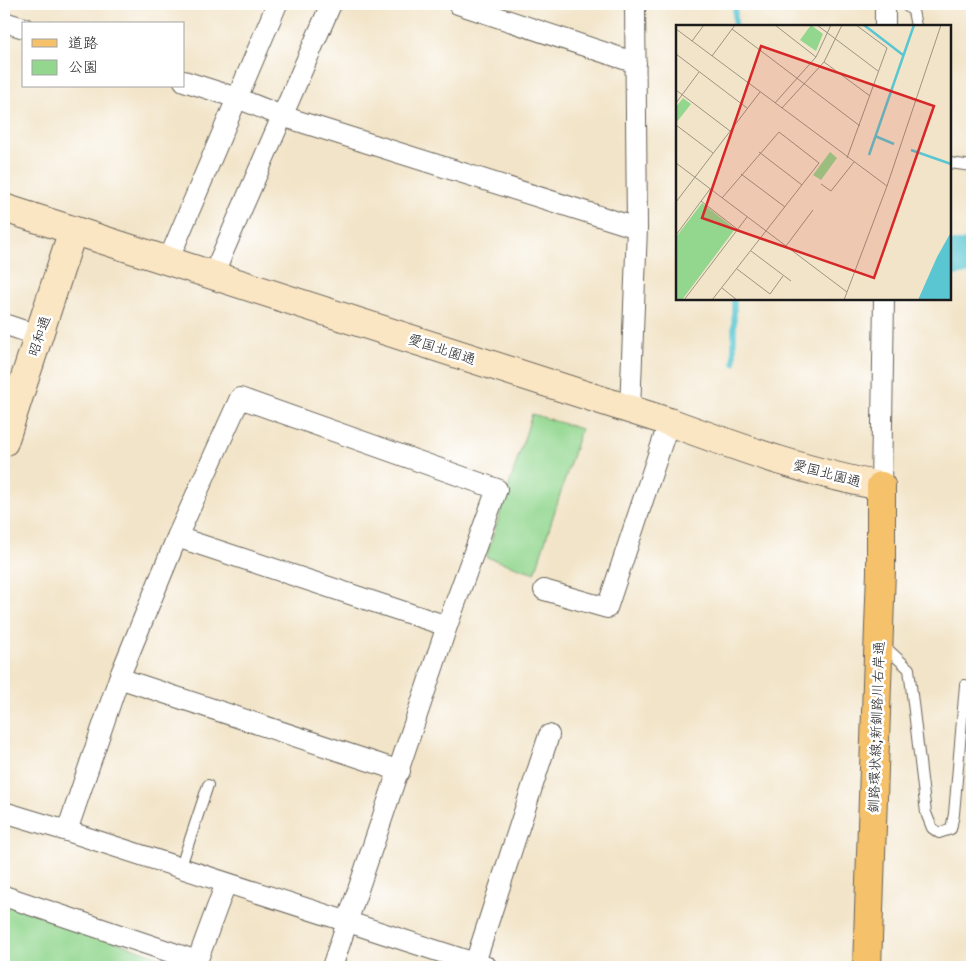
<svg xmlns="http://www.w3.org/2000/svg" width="976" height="971" viewBox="0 0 976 971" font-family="'Playpen Sans','Klee One',sans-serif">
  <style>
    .green { fill: #93d78f; stroke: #587a56 }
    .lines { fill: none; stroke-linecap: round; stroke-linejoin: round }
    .stream { stroke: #5ac6d2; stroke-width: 5.5 }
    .river { stroke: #5ac6d2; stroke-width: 35 }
    .lane-casing { stroke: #676258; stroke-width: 12 }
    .street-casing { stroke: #676258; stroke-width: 22 }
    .secondary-casing { stroke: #676258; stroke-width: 30 }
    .primary-casing { stroke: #676258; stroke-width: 30 }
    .lane { stroke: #fff; stroke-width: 10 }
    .street { stroke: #fff; stroke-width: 20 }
    .secondary { stroke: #fbe6c4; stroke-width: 28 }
    .primary { stroke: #f5c16b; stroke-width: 28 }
    .labels { text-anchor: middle; stroke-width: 5; stroke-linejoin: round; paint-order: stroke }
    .street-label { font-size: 14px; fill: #1c1c1c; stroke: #fff }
    .inset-river { fill: none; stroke: #5ac6d2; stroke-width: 2.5 }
    .inset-road { fill: none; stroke: #9c9483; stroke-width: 1 }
    .view { fill: #d62828; fill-opacity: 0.15; stroke: #d62828; stroke-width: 2.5 }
    .inset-edge { fill: none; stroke: #1c1c1c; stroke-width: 2.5 }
  </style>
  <rect width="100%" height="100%" fill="#fff"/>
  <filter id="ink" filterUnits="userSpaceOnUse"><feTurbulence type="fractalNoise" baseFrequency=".02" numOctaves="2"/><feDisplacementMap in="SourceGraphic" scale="10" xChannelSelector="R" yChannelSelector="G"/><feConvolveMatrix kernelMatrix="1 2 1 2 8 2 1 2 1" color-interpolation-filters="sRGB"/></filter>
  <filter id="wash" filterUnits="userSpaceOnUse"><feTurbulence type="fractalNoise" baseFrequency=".0096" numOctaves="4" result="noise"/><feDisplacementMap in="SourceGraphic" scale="20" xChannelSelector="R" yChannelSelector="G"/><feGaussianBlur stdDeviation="1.12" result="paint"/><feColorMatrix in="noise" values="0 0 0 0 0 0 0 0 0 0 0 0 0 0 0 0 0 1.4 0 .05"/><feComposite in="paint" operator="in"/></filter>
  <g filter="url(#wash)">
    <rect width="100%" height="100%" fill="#f2e4c8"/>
    <path class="green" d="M532,414L581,429L535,573L486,557Z
      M4,903L189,967H4Z"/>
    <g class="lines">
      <path class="stream" d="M735,26V4
        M734,363V299"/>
      <path class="river" d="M950,259L972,256"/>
    </g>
  </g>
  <g filter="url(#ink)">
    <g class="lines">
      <g class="lane-casing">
        <path id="lane" d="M904,4L913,11L916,26
          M950,163L972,166
          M882,644L909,669L926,813L932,828L939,833L951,829L954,814L965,685
          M180,869L208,785"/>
      </g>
      <g class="street-casing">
        <path id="street" d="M458,4L636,63
          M4,22L24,28
          M885,26V4
          M184,81L237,98L282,116L637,228
          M168,261L277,4
          M213,275L331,4
          M4,324L39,336
          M630,410L637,228L635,4
          M881,486L884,299
          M177,537L447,626
          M544,590L607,608L669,422
          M119,678L400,771
          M4,812L67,831L487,967
          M67,831L119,678L177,537L240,398L497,489L447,626L332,967
          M4,896L197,961
          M475,963L549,735
          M195,967L226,883"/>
      </g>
      <g class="secondary-casing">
        <path id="secondary" d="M4,208L669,422C738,447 808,473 881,486
          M4,442L73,230"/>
      </g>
      <g class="primary-casing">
        <path id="primary" d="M867,967L881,571V486"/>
      </g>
      <use href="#lane" class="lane"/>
      <use href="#street" class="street"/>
      <use href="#secondary" class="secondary"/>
      <use href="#primary" class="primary"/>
    </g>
  </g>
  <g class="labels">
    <g class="street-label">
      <text transform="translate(39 336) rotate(-72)" y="5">昭和通</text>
      <text transform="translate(442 349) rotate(18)" y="5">愛国北園通</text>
      <text transform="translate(827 473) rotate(15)" y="5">愛国北園通</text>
      <text transform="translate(876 727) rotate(-88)" y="5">釧路環状線;新釧路川右岸通</text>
    </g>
  </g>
  <g transform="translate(676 25)">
    <rect width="275" height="275" fill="#f2e4c8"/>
    <path d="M135,0L147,9L140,26L124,15ZM7,73L15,79L0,98V82ZM154,127L161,133L145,155L137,150ZM26,178L59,204L6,275H0V212Z" fill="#93d78f"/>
    <path d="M275,207V275H242L261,232Z" fill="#5ac6d2"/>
    <path class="inset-river" d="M188,0L227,30M199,111L218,119M235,125L275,139M193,130L238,0"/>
    <path class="inset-road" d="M99,0L140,32M141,0L202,46M0,4L211,161L265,0M56,4L184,101M16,16L28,0M0,29L71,83M36,31L59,0M148,37L194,71M0,65L54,106M0,78L23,47M99,78L140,32L155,0M106,83L148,37L166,0M0,100L37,128M83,127L126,160M171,133L211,23L180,0M0,138L171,267M65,149L109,182M145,159L155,166L178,137M25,176L61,204M0,177L84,67M0,210L34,164M110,221L137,185M75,226L115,256M61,244L94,269L107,251M46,263L61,275M8,275L71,192M36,275L143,138L103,107L46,173M168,275L211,161"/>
    <path class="view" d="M85,21L258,81L198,253L26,193Z"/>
    <rect width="275" height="275" class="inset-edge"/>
  </g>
  <rect width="976" height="971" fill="none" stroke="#fff" stroke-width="20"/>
  <rect x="22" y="22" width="162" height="65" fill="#ffffff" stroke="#a4a4a4"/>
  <rect x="32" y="39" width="25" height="8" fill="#f5c16b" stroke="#a4a4a4"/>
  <text x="68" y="48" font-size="15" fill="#1c1c1c">道路</text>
  <rect x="32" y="60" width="25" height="15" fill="#93d78f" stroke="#a4a4a4"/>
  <text x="68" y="72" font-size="15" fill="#1c1c1c">公園</text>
</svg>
